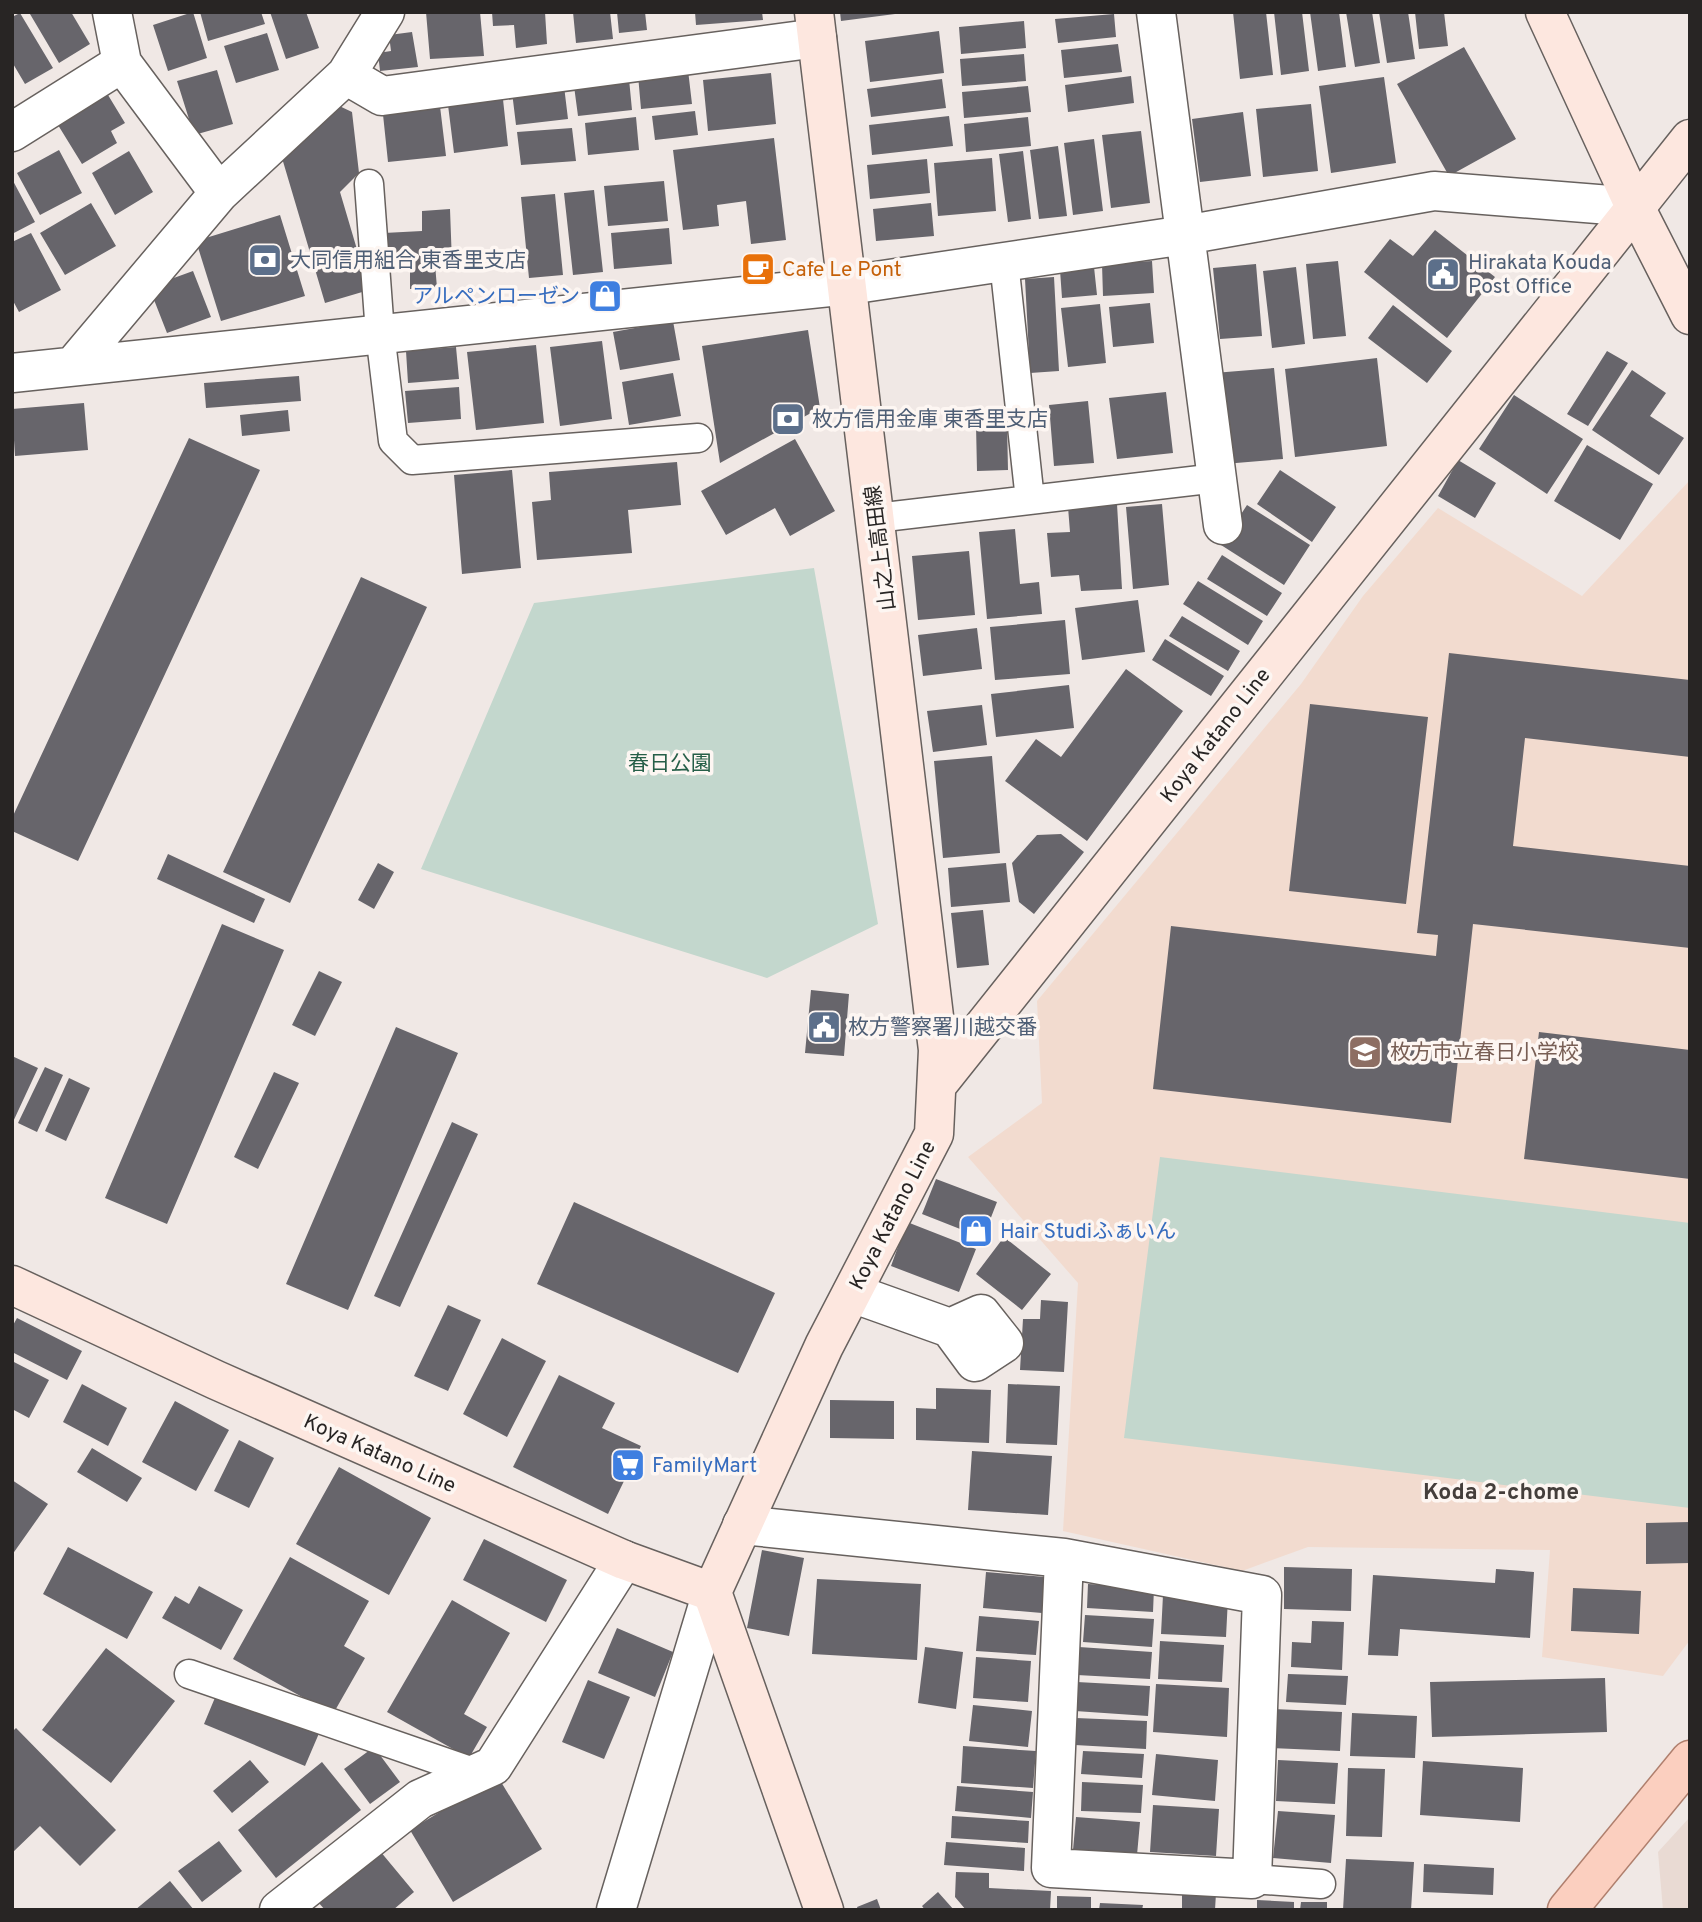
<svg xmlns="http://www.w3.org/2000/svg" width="1702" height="1922" viewBox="0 0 1702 1922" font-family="Overpass,'Noto Sans JP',sans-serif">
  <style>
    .built { fill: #e9dad3 }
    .education { fill: #f2dbcf }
    .green { fill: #c3d7cd }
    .building { fill: #67656b }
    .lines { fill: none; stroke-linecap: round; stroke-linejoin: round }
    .lane-casing { stroke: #67615e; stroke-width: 31 }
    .street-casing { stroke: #67615e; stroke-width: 41 }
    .secondary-casing { stroke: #67615e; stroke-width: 41 }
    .primary-casing { stroke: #af7f6d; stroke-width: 41 }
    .lane { stroke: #fff; stroke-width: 28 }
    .street { stroke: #fff; stroke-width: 38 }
    .secondary { stroke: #fde7df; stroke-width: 38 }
    .primary { stroke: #fbcfbf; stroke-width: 38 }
    .labels { text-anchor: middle; stroke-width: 7; stroke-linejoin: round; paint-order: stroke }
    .service-label { font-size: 21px; fill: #4e5e75; stroke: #fdf6f2; text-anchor: start }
    .food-label { font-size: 21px; fill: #c56008; stroke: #fdf6f2; text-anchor: start }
    .shop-label { font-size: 21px; fill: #366cbe; stroke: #fdf6f2; text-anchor: start }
    .street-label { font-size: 21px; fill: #282524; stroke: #fdf6f2 }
    .park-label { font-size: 21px; fill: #265f48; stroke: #fdf6f2 }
    .education-label { font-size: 21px; fill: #785e54; stroke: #fdf6f2; text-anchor: start }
    .neighbourhood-label { font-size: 23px; font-weight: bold; fill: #443e3b; stroke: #fdf6f2 }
  </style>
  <rect width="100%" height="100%" fill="#f0e8e5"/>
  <path class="built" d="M1690,1817V1910H1663L1658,1852Z"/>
  <path class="education" d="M1690,480V1640L1663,1676L1542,1657L1550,1550L1308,1547L1242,1571L1063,1531L1078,1283L968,1157L1042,1103L1037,1001L1301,684L1363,596L1438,508L1582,596Z"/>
  <path class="green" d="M814,568L878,924L767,978L421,869L534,603Z
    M1160,1157L1690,1223V1508L1124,1438Z"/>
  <path class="building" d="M32,12H71L90,44L59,63L30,14Z
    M193,12L207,58L168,71L153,25Z
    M200,12H261L265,24L208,41Z
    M270,12H306L319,48L286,59Z
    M426,12H480L484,56L430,59Z
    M492,12H545L547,44L516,48L514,25L493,26Z
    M573,12H610L613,39L576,43Z
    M617,12H645L647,30L619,33Z
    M695,12H762L763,20L696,25Z
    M840,12H894L895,14L841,21Z
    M1233,12H1266L1273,75L1240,79Z
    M1274,12H1302L1309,71L1281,75Z
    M1310,12H1339L1346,67L1318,71Z
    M1346,12H1372L1380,63L1355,67Z
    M1379,12H1408L1415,59L1387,63Z
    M1415,12H1444L1448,46L1419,49Z
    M20,13L53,68L25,84L12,62V17Z
    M1114,14L1116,37L1058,43L1055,19Z
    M1024,21L1026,48L961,54L959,27Z
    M939,31L944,73L870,82L865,41Z
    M412,32L418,67L380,71L378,53L391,51L389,35Z
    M267,33L279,70L236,83L224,46Z
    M1118,44L1122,72L1064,78L1061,50Z
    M1464,47L1516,139L1449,176L1397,84Z
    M1024,54L1026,81L962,86L960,59Z
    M217,70L233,124L194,135L177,81Z
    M688,70L692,104L641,109L638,75Z
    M771,73L776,124L708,131L703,80Z
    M1131,76L1134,103L1068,112L1065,85Z
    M1384,77L1396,163L1331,173L1319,86Z
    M629,79L632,110L578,116L574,86Z
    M942,79L946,108L871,117L867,89Z
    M564,86L568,119L516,125L512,92Z
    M1028,86L1031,112L964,118L962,92Z
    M502,90L508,146L454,153L447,97Z
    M108,95L125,123L111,131L117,143L82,164L58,125Z
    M439,98L446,156L388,162L382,105Z
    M333,103L352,112L359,173L340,192L369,290L325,303L282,158Z
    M1311,104L1318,171L1263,177L1256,109Z
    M695,111L698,135L655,140L652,116Z
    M1243,112L1251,176L1200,182L1192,119Z
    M949,116L953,146L872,155L869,125Z
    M636,117L639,150L588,155L585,123Z
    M1028,117L1031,146L966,152L964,124Z
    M572,128L576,161L521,165L517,132Z
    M1141,131L1150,203L1111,208L1102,135Z
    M774,138L786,240L751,244L746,201L717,205L719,226L683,230L673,150Z
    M1094,139L1103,211L1073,215L1064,143Z
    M1058,146L1067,216L1039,219L1030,150Z
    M59,150L82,193L40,215L17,173Z
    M129,151L153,192L115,215L92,173Z
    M1023,151L1031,219L1008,222L999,154Z
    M992,158L996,211L938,216L934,163Z
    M927,159L930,193L870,199L867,165Z
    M12,179L35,222L12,234Z
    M664,181L668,221L608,226L604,186Z
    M594,190L603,272L573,275L564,193Z
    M555,194L563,275L529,278L521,197Z
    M91,203L116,246L65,275L40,233Z
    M931,203L934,236L876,241L873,209Z
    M450,209L452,263L435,264L437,288L410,289V268H386L384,233L422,231V211Z
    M280,215L305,296L221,321L196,241Z
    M669,228L672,264L614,269L611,233Z
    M1435,230L1495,277L1447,338L1364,272L1390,239L1413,256Z
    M31,233L61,290L19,312L12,299V242Z
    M1152,261L1154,293L1103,296L1102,264Z
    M1338,261L1346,336L1313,339L1306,264Z
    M1256,264L1262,336L1220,339L1213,268Z
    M1094,267L1097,295L1062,298L1060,270Z
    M1296,267L1305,344L1272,348L1263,271Z
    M193,271L211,317L167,333L149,287Z
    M1054,277L1059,371L1030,373L1025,279Z
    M1150,303L1154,343L1113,347L1109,307Z
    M1100,304L1106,363L1068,367L1061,308Z
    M1393,305L1452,351L1427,383L1368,338Z
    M673,321L680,360L620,370L613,332Z
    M808,330L820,408L720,463L702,346Z
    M602,341L612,419L560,426L550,347Z
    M536,345L544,423L476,430L467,352Z
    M456,347L459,379L408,383L406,351Z
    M1607,351L1628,363L1588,426L1567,414Z
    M1377,358L1387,446L1295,457L1285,369Z
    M1274,368L1283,459L1224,464L1214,373Z
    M1632,370L1666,393L1650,416L1684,438L1659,475L1592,430Z
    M673,373L681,416L629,425L622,382Z
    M299,376L301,401L206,408L204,383Z
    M459,387L461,419L408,423L405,391Z
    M1166,392L1173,453L1117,459L1109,398Z
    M1514,395L1583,439L1547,494L1479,449Z
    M1088,401L1094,463L1054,466L1049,405Z
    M84,403L88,450L15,456L12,409Z
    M288,410L290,431L242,436L240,415Z
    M1007,424L1008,470L977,471L976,425Z
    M189,438L260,470L78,861L12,831V818Z
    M795,439L835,511L790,536L775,508L726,535L701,491Z
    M1587,445L1653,484L1620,540L1554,501Z
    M1458,460L1496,483L1475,518L1438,496Z
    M677,462L681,505L628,510L632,553L537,560L532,502L551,500L549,472Z
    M512,470L521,568L462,574L454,475Z
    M1280,470L1336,507L1312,542L1257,504Z
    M1117,504L1122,589L1081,591L1079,575L1051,577L1047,533L1070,532L1068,507Z
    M1162,504L1169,585L1133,589L1126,507Z
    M1247,505L1310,545L1284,585L1221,545Z
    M1015,529L1020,584L1039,582L1042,614L987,619L979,532Z
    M969,551L975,615L918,620L912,556Z
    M1222,555L1282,593L1267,616L1207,579Z
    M361,577L427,607L290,903L223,872Z
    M1198,581L1263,621L1248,645L1183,604Z
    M1138,600L1145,652L1082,660L1075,608Z
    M1182,616L1240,651L1228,671L1169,636Z
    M1065,620L1070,674L995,680L990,627Z
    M977,628L982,669L923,676L918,635Z
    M1165,639L1224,676L1211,696L1152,660Z
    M1449,653L1690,680V757L1525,738L1513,846L1690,866V948L1473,924L1451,1123L1153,1089L1171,926L1436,956L1438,935L1417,933Z
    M1126,669L1183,711L1087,841L1005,781L1036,739L1061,757Z
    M1069,685L1074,728L996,737L991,694Z
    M1310,704L1428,717L1406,904L1289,891Z
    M982,705L987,745L933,752L927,711Z
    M992,756L1000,853L943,858L934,761Z
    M1061,834L1084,852L1034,914L1019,902L1012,863L1037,835Z
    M168,854L265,899L254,923L157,879Z
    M378,863L394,872L374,909L358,900Z
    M1006,863L1010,902L951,907L948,868Z
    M983,910L989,965L957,968L951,913Z
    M222,924L284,950L167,1224L105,1198Z
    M319,971L342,982L315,1036L292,1025Z
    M811,990L849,994L844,1056L805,1053Z
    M396,1027L458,1053L348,1310L286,1284Z
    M1539,1032L1690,1050V1179L1524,1159Z
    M12,1056L38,1068L12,1124Z
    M45,1067L63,1075L37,1132L18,1123Z
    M274,1072L299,1083L258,1169L234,1157Z
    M69,1078L90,1088L66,1141L45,1131Z
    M452,1122L478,1134L400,1307L374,1296Z
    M936,1179L997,1202L983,1238L922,1214Z
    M574,1202L775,1293L738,1373L537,1284Z
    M907,1222L976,1249L959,1292L891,1266Z
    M1004,1237L1051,1274L1022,1310L976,1274Z
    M1041,1300L1068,1302L1064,1372L1020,1370L1023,1319H1040Z
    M448,1305L481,1320L448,1391L414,1376Z
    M17,1318L82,1351L67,1380L12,1352V1327Z
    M502,1338L546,1361L507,1437L463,1414Z
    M12,1361L49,1380L29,1418L12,1409Z
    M559,1375L615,1403L602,1428L641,1446L608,1514L513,1467Z
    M82,1384L127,1408L108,1446L63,1422Z
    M1008,1384L1060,1386L1057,1445L1006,1443Z
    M936,1388L991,1390L989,1443L916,1440V1408L936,1409Z
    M830,1400L894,1401V1439L830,1438Z
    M175,1401L229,1430L196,1491L142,1462Z
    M239,1440L274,1458L249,1508L214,1491Z
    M92,1448L142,1478L127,1502L77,1472Z
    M972,1451L1052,1456L1048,1515L968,1510Z
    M339,1467L431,1518L389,1595L296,1544Z
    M12,1480L48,1504L12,1555Z
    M1690,1522V1563L1646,1564V1523Z
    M484,1539L567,1580L546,1622L463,1580Z
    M68,1547L153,1592L127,1639L43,1594Z
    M762,1550L804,1558L789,1636L747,1628Z
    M290,1557L369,1601L344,1646L365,1658L333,1714L233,1659Z
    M1284,1567L1352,1569L1351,1611L1284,1609Z
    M1496,1569L1534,1572L1530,1638L1400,1629L1398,1656L1368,1655L1373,1575L1495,1583Z
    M986,1572L1045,1577L1042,1613L983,1608Z
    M817,1579L921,1584L917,1660L812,1654Z
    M1088,1584L1154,1588L1153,1612L1087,1608Z
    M199,1586L243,1610L221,1650L162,1618L175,1596L189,1604Z
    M1573,1588L1641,1591L1639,1634L1571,1631Z
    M1163,1595L1228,1598L1226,1637L1161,1634Z
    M452,1600L510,1633L464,1714L487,1727L469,1758L387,1712Z
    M1085,1615L1154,1619L1152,1647L1083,1642Z
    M979,1616L1039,1621L1036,1655L976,1651Z
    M1312,1621L1344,1622L1342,1670L1291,1667L1292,1642L1311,1643Z
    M617,1628L673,1652L655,1697L598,1673Z
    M1160,1641L1224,1645L1222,1682L1158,1679Z
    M925,1647L963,1652L956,1709L918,1703Z
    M1079,1647L1152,1652L1150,1679L1077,1675Z
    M106,1648L175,1701L111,1783L42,1730Z
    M976,1657L1031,1661L1028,1702L973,1698Z
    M1288,1674L1348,1676L1346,1705L1286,1702Z
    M1605,1678L1607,1732L1432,1737L1430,1682Z
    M588,1680L630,1697L604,1759L562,1742Z
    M1077,1682L1150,1686L1148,1716L1075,1711Z
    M1156,1684L1229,1688L1227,1737L1153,1732Z
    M219,1688L320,1731L305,1766L204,1724Z
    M973,1705L1032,1711L1028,1747L969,1741Z
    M1273,1709L1342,1712L1340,1751L1271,1748Z
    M1352,1713L1417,1716L1415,1758L1350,1756Z
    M1076,1718L1147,1721L1146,1749L1075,1745Z
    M16,1728L116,1830L80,1866L40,1826L12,1853V1732Z
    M963,1746L1036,1751L1033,1788L961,1783Z
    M374,1747L400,1782L370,1804L344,1769Z
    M1083,1751L1144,1754L1142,1778L1081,1774Z
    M1156,1754L1218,1760L1215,1801L1152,1795Z
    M250,1760L269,1782L232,1813L213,1791Z
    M1278,1760L1338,1763L1335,1804L1276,1801Z
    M1423,1761L1523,1768L1520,1822L1420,1815Z
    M322,1762L361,1810L276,1878L238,1830Z
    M1348,1768L1385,1769L1382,1837L1346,1836Z
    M498,1777L542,1849L453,1902L410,1830Z
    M1082,1782L1143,1785L1141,1813L1081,1811Z
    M957,1786L1033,1792L1031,1818L955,1811Z
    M1153,1805L1219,1809L1216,1856L1150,1852Z
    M1278,1811L1335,1815L1331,1863L1273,1858Z
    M952,1816L1029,1821L1028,1843L951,1838Z
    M1076,1817L1140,1822L1137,1855L1073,1850Z
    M219,1841L242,1871L202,1902L178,1871Z
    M946,1842L1025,1848L1024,1871L944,1865Z
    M380,1851L414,1892L393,1910H325L318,1902Z
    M1346,1859L1414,1862L1411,1910H1343Z
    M1424,1864L1494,1868L1493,1895L1423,1892Z
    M956,1872L989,1873V1888L1051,1891L1050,1910H966L955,1897Z
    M170,1881L194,1910H135Z
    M938,1892L954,1910H925L922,1906Z
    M1182,1892L1216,1893L1215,1910H1182Z
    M1057,1896L1091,1897V1910H1057Z
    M877,1899L881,1910H858L857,1907Z
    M1257,1900L1294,1902V1910H1257Z
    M1301,1902H1327V1910H1300Z
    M1100,1903L1143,1905L1142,1910H1099Z"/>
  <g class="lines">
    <g class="lane-casing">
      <path id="lane" d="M369,184L380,333L393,441L412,460L698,438
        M1004,262L1030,500
        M876,518L1217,478
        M189,1674L476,1773
        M1252,1879L1321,1884"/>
    </g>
    <g class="street-casing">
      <path id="street" d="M112,12L122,63L219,193L346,75L385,12
        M1156,12L1223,525
        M346,75L382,96L817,38
        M12,132L122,63
        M74,365L219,193
        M12,373L849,285L1185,235L1434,191L1635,207
        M852,1293L950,1328L981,1314L1004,1343L975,1362L950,1328
        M742,1525L1064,1558L1262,1595L1252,1879L1051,1868L1064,1558
        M279,1910L420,1799L493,1766L624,1560
        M616,1910L712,1592"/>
    </g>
    <g class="secondary-casing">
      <path id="secondary" d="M1545,12L1635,207L1690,315
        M937,1085L1690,139
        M12,1285L216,1380L624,1560L712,1592
        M712,1592L824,1346L934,1134L938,1050L814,12
        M712,1592L824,1910"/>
    </g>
    <g class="primary-casing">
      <path id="primary" d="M1567,1910L1690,1760"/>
    </g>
    <use href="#lane" class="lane"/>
    <use href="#street" class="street"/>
    <use href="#secondary" class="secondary"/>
    <use href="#primary" class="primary"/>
  </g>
  <defs>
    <g id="bank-square" transform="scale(1.75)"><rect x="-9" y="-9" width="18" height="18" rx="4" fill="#5c6f8a" stroke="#fdf6f2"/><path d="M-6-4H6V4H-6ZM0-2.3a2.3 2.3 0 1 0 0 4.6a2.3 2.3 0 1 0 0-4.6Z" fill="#fff"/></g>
    <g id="cafe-square" transform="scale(1.75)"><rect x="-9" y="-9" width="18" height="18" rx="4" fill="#e8710a" stroke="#fdf6f2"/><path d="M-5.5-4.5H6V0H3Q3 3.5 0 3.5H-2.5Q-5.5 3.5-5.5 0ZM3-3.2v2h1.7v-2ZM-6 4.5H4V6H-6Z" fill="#fff"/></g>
    <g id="civic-square" transform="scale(1.75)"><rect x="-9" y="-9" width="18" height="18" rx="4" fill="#5c6f8a" stroke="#fdf6f2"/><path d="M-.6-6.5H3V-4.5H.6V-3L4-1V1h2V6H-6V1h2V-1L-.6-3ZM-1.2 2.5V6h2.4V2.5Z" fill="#fff"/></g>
    <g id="shop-square" transform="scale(1.75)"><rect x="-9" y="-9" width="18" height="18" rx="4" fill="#3f7fe0" stroke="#fdf6f2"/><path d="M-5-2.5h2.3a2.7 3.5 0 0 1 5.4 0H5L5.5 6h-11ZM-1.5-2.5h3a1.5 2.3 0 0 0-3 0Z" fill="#fff"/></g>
    <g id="school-square" transform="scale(1.75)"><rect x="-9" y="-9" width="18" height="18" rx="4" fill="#8d6e63" stroke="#fdf6f2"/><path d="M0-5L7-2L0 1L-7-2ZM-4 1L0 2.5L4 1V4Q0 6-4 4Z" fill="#fff"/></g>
    <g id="supermarket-square" transform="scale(1.75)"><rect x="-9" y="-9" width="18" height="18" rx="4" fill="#3f7fe0" stroke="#fdf6f2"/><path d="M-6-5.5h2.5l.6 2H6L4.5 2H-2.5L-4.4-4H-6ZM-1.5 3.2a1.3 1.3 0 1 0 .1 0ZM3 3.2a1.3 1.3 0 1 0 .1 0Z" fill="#fff"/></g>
  </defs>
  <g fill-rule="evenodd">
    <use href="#bank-square" x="265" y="260"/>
    <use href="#cafe-square" x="758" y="269"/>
    <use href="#civic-square" x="1443" y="274"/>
    <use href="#shop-square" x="605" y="296"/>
    <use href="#bank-square" x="788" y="419"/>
    <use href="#civic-square" x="824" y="1027"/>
    <use href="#school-square" x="1365" y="1052"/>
    <use href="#shop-square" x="976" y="1231"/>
    <use href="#supermarket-square" x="628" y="1465"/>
  </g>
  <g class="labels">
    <g class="service-label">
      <text x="290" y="267">大同信用組合 東香里支店</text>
      <text x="1468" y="269">Hirakata Kouda<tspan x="1468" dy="24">Post Office</tspan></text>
      <text x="812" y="426">枚方信用金庫 東香里支店</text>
      <text x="848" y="1034">枚方警察署川越交番</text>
    </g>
    <g class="food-label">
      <text x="782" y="276">Cafe Le Pont</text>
    </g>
    <g class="shop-label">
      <text x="580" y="303" text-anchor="end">アルペンローゼン</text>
      <text x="1000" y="1238">Hair Studiふぁいん</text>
      <text x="652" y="1472">FamilyMart</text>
    </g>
    <g class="street-label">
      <text transform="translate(880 548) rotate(-97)" y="7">山之上高田線</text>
      <text transform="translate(1215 735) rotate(-52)" y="7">Koya Katano Line</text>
      <text transform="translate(892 1215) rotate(-63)" y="7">Koya Katano Line</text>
      <text transform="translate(380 1453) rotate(24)" y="7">Koya Katano Line</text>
    </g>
    <g class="park-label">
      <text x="670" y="770">春日公園</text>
    </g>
    <g class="education-label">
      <text x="1390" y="1059">枚方市立春日小学校</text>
    </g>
    <g class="neighbourhood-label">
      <text x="1501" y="1499">Koda 2-chome</text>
    </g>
  </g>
  <rect width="1702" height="1922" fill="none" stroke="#282524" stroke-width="28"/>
</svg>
